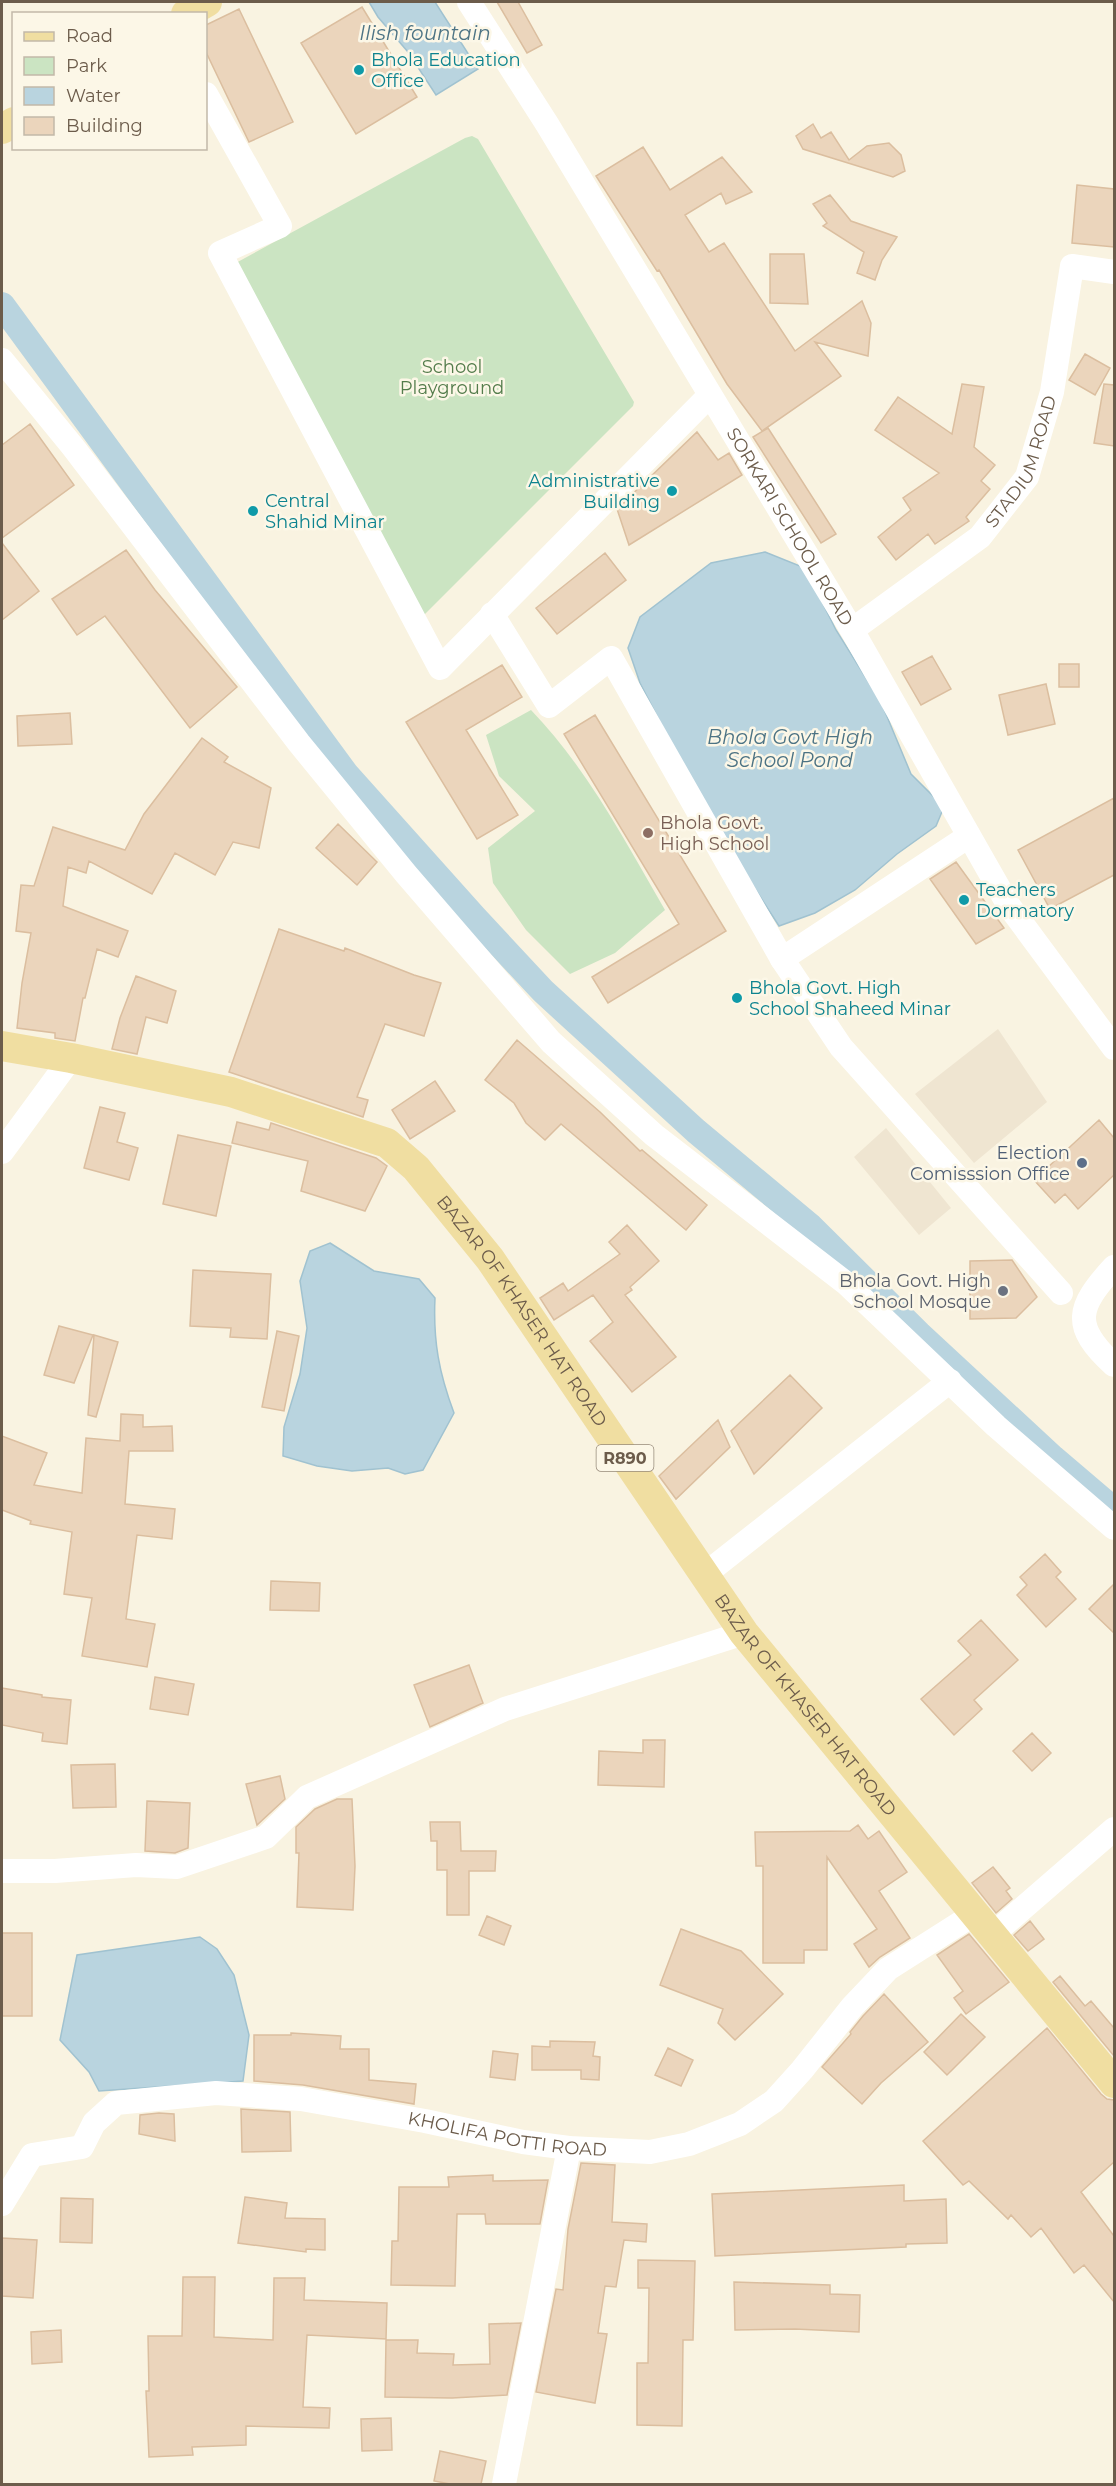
<svg xmlns="http://www.w3.org/2000/svg" width="1116" height="2486" viewBox="0 0 1116 2486" font-family="Montserrat,sans-serif">
  <style>
    .residential { fill: #efe5d1 }
    .green { fill: #cbe4c2 }
    .water { fill: #b9d4df; stroke: #a0c2d0; stroke-width: 1.5 }
    .lines { fill: none; stroke-linecap: round; stroke-linejoin: round }
    .canal { stroke: #b9d4df; stroke-width: 26 }
    .building { fill: #ebd5bc; stroke: #dbbe9f; stroke-width: 1.5 }
    .minor { stroke: #fff; stroke-width: 24 }
    .major { stroke: #f0dea1; stroke-width: 30 }
    .culture-dot { fill: #0f9aa8; stroke: #fcf7e7; stroke-width: 2 }
    .education-dot { fill: #8d6e63; stroke: #fcf7e7; stroke-width: 2 }
    .service-dot { fill: #5c6f8a; stroke: #fcf7e7; stroke-width: 2 }
    .worship-dot { fill: #6b7280; stroke: #fcf7e7; stroke-width: 2 }
    .labels { text-anchor: middle; stroke-width: 5; stroke-linejoin: round; paint-order: stroke }
    .shield { fill: #fcf7e7; stroke: #978a7a; stroke-width: 1.5 }
    .shield-label { font-size: 16px; font-weight: bold; fill: #6c5c4b }
    .culture-label { font-size: 18px; fill: #0d838f; stroke: #fcf7e7; text-anchor: start }
    .park-label { font-size: 18px; fill: #537c4b; stroke: #fcf7e7 }
    .street-label { font-size: 18px; fill: #6c5c4b; stroke: #fcf7e7 }
    .education-label { font-size: 18px; fill: #785e54; stroke: #fcf7e7; text-anchor: start }
    .service-label { font-size: 18px; fill: #4e5e75; stroke: #fcf7e7; text-anchor: end }
    .worship-label { font-size: 18px; fill: #5b616d; stroke: #fcf7e7; text-anchor: end }
    .water-label { font-size: 20px; font-style: italic; fill: #4c7384; stroke: #fcf7e7 }
  </style>
  <rect width="100%" height="100%" fill="#f9f3e1"/>
  <path class="residential" d="M998,1029L1047,1102L974,1163L915,1094Z
    M886,1128L951,1208L919,1235L854,1157Z"/>
  <path class="green" d="M472,136L478,139L634,402L633,406L420,619L234,264L465,138Z
    M531,710C587,768 625,841 665,910L615,953L570,974L526,930L493,883L488,848L535,811L499,776L486,735Z"/>
  <path class="water" d="M369,2H435L478,69L436,95L408,52L378,17Z
    M765,552L805,568L836,630L881,702L911,774L944,807L936,826L897,854L855,890L815,913L779,926L723,839L673,747L640,683L628,648L640,617L711,563Z
    M330,1243L374,1271L419,1279L435,1298C433,1341 439,1373 454,1413L423,1470L405,1474L388,1468L352,1471L317,1466L283,1456L284,1427L300,1374L307,1328L300,1281L310,1251Z
    M200,1937L217,1949L234,1975L249,2035L243,2081L99,2091L89,2072L60,2040L77,1955Z"/>
  <g class="lines">
    <path class="canal" d="M2,305L346,774L474,917L543,991L696,1131L810,1226L919,1334L1053,1458L1114,1510"/>
  </g>
  <path class="building" d="M497,2H518L542,45L527,53Z
    M362,7L417,97L356,134L301,43Z
    M239,9L293,122L249,142L206,52V25Z
    M813,124L821,138L831,132L849,160L867,146L889,143L901,155L905,171L893,177L803,149L796,136Z
    M643,147L670,190L722,157L752,192L726,204L721,193L685,215L709,252L724,243L795,351L862,301L871,323L868,356L815,342L841,376L762,431L727,384L659,270L657,271L596,176Z
    M1077,185L1114,189V247L1072,243Z
    M830,195L851,221L897,237L882,260L875,280L857,273L864,252L823,226L827,223L813,204Z
    M770,254H804L808,304L770,303Z
    M1085,354L1110,368L1095,395L1069,380Z
    M962,384L984,387L974,447L995,465L981,481L990,489L966,517L969,521L935,544L928,534L896,560L878,537L911,510L903,498L939,473L875,430L898,397L952,434Z
    M1104,384L1114,385V446L1094,443Z
    M30,424L74,485L2,538V445Z
    M768,428L836,534L821,543L753,437Z
    M697,432L718,460L729,453L742,475L629,545L617,509Z
    M2,543L39,591L2,620Z
    M126,550L155,590L237,687L190,728L105,616L77,635L52,599Z
    M605,553L626,580L557,634L536,608Z
    M932,656L951,689L921,705L902,672Z
    M1059,664H1079V687H1059Z
    M502,665L522,697L466,730L518,815L477,839L406,722Z
    M1046,684L1055,724L1008,735L999,695Z
    M70,713L72,744L18,746L17,716Z
    M595,715L726,931L608,1003L592,977L679,924L564,734Z
    M202,738L228,757L224,762L271,788L259,848L233,842L215,875L175,853L152,894L89,861L86,873L68,867L63,906L128,931L118,957L97,949L85,998H83L75,1041L55,1038V1033L17,1028L22,983L31,933L16,931L21,885L34,886L53,827L125,850L144,814Z
    M1114,798V875L1050,909L1018,850Z
    M338,824L377,862L357,885L316,848Z
    M956,862L1004,928L976,944L930,879Z
    M279,929L344,951L345,948L414,975L441,983L424,1036L385,1024L357,1097L368,1100L363,1117L229,1072Z
    M136,976L176,991L167,1023L146,1017L137,1054L112,1049L120,1018Z
    M517,1040L600,1112L640,1151L642,1150L707,1205L686,1230L561,1124L545,1140L526,1123L514,1103L485,1080Z
    M435,1081L455,1111L410,1139L392,1110Z
    M100,1107L125,1113L117,1142L138,1148L129,1180L84,1168Z
    M1099,1120L1114,1138V1175L1078,1209L1065,1194L1055,1203L1034,1180Z
    M237,1122L269,1130L271,1123L376,1158L387,1166L365,1211L301,1191L308,1161L232,1143Z
    M178,1135L231,1146L216,1216L163,1204Z
    M627,1225L659,1261L630,1287L632,1290L625,1295L676,1357L632,1392L590,1341L613,1322L593,1295L554,1320L540,1298L563,1283L568,1291L620,1254L609,1242Z
    M1012,1260L1037,1297L1016,1318L970,1319V1261Z
    M193,1270L271,1274L267,1339L230,1337L231,1328L190,1326Z
    M59,1326L93,1335L74,1383L44,1375Z
    M277,1331L299,1336L284,1411L262,1407Z
    M94,1335L118,1342L96,1417L88,1415Z
    M790,1375L822,1408L754,1474L731,1431Z
    M121,1414L143,1415V1427L172,1426L173,1451H129L125,1504L175,1509L172,1539L137,1535L126,1619L155,1624L147,1667L82,1656L92,1598L64,1594L72,1532L30,1524L31,1521L2,1510V1436L47,1453L34,1485L82,1493L86,1438L120,1441Z
    M718,1420L730,1447L676,1499L659,1476Z
    M1045,1554L1061,1572L1056,1577L1076,1599L1046,1627L1017,1595L1027,1585L1020,1577Z
    M271,1581L320,1583L319,1611L270,1610Z
    M1114,1584V1633L1089,1609Z
    M981,1620L1018,1660L974,1700L982,1709L954,1735L921,1699L971,1655L958,1641Z
    M469,1665L483,1703L430,1727L414,1685Z
    M155,1677L194,1684L188,1715L150,1709Z
    M2,1688L42,1695V1697L71,1700L67,1744L42,1741L43,1733L2,1725Z
    M1032,1733L1051,1753L1032,1771L1013,1751Z
    M643,1740H665L664,1787L598,1785L599,1751L643,1753Z
    M115,1764L116,1807L73,1808L71,1765Z
    M280,1776L285,1799L257,1825L246,1784Z
    M337,1799H352L355,1866L353,1910L297,1907L299,1853H296V1827L315,1809Z
    M147,1801L190,1803L188,1848L175,1853L145,1851Z
    M430,1822H460L461,1851H496L495,1871H469V1915H447V1870H437V1841H431Z
    M858,1825L868,1839L879,1831L907,1872L879,1891L910,1938L880,1957L869,1967L854,1944L877,1929L827,1857V1950H804V1963H763V1866H756L755,1832L850,1831Z
    M993,1867L1010,1888L1006,1891L1012,1899L996,1913L972,1883Z
    M487,1916L511,1926L504,1945L479,1935Z
    M1030,1921L1044,1939L1028,1951L1014,1935Z
    M681,1929L741,1951L783,1994L735,2040L718,2023L723,2009L660,1985Z
    M2,1933H32V2016H2Z
    M969,1934L1009,1982L966,2014L954,1998L963,1991L937,1955Z
    M1060,1976L1085,2006L1091,2001L1114,2028V2056L1053,1982Z
    M884,1994L928,2042L881,2083L862,2104L822,2067L851,2034L850,2032L863,2016Z
    M961,2014L985,2037L947,2075L924,2052Z
    M1047,2028L1101,2094L1107,2099L1114,2100V2162L1081,2192L1114,2236V2302L1084,2265L1074,2273L1041,2228L1031,2237L1011,2215L1008,2219L969,2181L963,2185L923,2141Z
    M291,2033L341,2036L340,2049H369V2080L416,2084L414,2104L303,2085L254,2081V2035H291Z
    M550,2041L595,2042L593,2056L600,2057L599,2080L581,2079V2070H532V2046L550,2047Z
    M668,2048L693,2060L681,2086L655,2075Z
    M493,2051L518,2054L515,2080L490,2077Z
    M241,2109L290,2112L291,2151L242,2152Z
    M159,2113L174,2114L175,2141L139,2134L140,2115Z
    M581,2163L615,2165L612,2222L647,2224L646,2242L624,2240L616,2287L605,2286L598,2333L607,2334L595,2403L536,2392L556,2289L563,2290L568,2229Z
    M493,2175V2181L548,2180L540,2224H486L485,2214H457L455,2286L391,2285L392,2241H398L399,2187H449L448,2177Z
    M904,2185V2201L946,2199L947,2243L906,2244V2247L715,2256L712,2194Z
    M245,2197L287,2203L285,2218L325,2219V2250L306,2249V2252L238,2243Z
    M61,2198L93,2199L92,2243L60,2242Z
    M2,2238L37,2240L33,2298L2,2296Z
    M638,2260L695,2261L693,2340H683L682,2426L637,2425V2363H648L649,2288H638Z
    M183,2277H215L214,2337L273,2340L274,2278H305L304,2300L387,2303L386,2339L307,2335L303,2407L330,2408L329,2428L246,2426V2445L192,2447L193,2455L149,2457L146,2391H149L148,2336H182Z
    M734,2282L830,2285V2294L860,2295L859,2332L795,2329L735,2330Z
    M521,2323L507,2395L452,2398L385,2397L386,2340H418L417,2353L454,2354L453,2365L490,2364L489,2324Z
    M61,2330L62,2362L32,2364L31,2332Z
    M391,2418L392,2450L362,2451L361,2419Z
    M440,2451L486,2461L481,2484H450L434,2481Z"/>
  <g class="lines">
    <g class="minor">
      <path id="s1" d="M469,2L547,124L852,630L1009,906L1114,1048"/>
      <path d="M206,94L280,226L220,253L440,668L710,395"/>
      <path d="M2,360L73,447L299,743L406,874L551,1042L654,1135L847,1284L996,1426L1114,1528"/>
      <path d="M492,614L549,706L611,658L782,959L969,836"/>
      <path id="s2" d="M852,630L980,537L1027,477L1052,392L1072,266L1114,272"/>
      <path d="M782,959L841,1047L1061,1293"/>
      <path d="M2,1152L71,1058"/>
      <path d="M1114,1267C1077,1307 1071,1326 1114,1365"/>
      <path d="M704,1575L950,1381"/>
      <path d="M2,1871H55L136,1865L177,1867L266,1837L307,1797L505,1709L744,1633"/>
      <path d="M992,1935L1114,1829"/>
      <path id="s3" d="M2,2204L32,2155L82,2147L94,2123L116,2103L216,2093L301,2099L425,2121L523,2142L569,2148L650,2152L689,2144L740,2124L774,2101L802,2070L852,2007L888,1969L976,1913"/>
      <path d="M504,2484L569,2148"/>
    </g>
    <g class="major">
      <path d="M186,14L207,2"/>
      <path d="M2,129L14,122"/>
      <path id="s4" d="M2,1046L71,1058L231,1092L387,1143L416,1168L490,1259L744,1633L1114,2083"/>
    </g>
  </g>
  <g class="culture-dot">
    <circle cx="359" cy="70" r="6"/>
    <circle cx="672" cy="491" r="6"/>
    <circle cx="253" cy="511" r="6"/>
    <circle cx="964" cy="900" r="6"/>
    <circle cx="737" cy="998" r="6"/>
  </g>
  <circle class="education-dot" cx="648" cy="833" r="6"/>
  <circle class="service-dot" cx="1082" cy="1163" r="6"/>
  <circle class="worship-dot" cx="1003" cy="1291" r="6"/>
  <g class="labels">
    <rect class="shield" x="596.5" y="1445" width="57" height="26" rx="4.5"/>
    <g class="shield-label">
      <text x="625" y="1464">R890</text>
    </g>
    <g class="culture-label">
      <text x="371" y="66">Bhola Education<tspan x="371" dy="21">Office</tspan></text>
      <text x="660" y="487" text-anchor="end">Administrative<tspan x="660" dy="21">Building</tspan></text>
      <text x="265" y="507">Central<tspan x="265" dy="21">Shahid Minar</tspan></text>
      <text x="976" y="896">Teachers<tspan x="976" dy="21">Dormatory</tspan></text>
      <text x="749" y="994">Bhola Govt. High<tspan x="749" dy="21">School Shaheed Minar</tspan></text>
    </g>
    <g class="park-label">
      <text x="452" y="373">School<tspan x="452" dy="21">Playground</tspan></text>
    </g>
    <g class="street-label">
      <text dy="6" stroke="none"><textPath href="#s2" startOffset="246">STADIUM ROAD</textPath></text>
      <text dy="6" stroke="none"><textPath href="#s1" startOffset="615">SORKARI SCHOOL ROAD</textPath></text>
      <text dy="6" stroke="none"><textPath href="#s4" startOffset="614">BAZAR OF KHASER HAT ROAD</textPath></text>
      <text dy="6" stroke="none"><textPath href="#s4" startOffset="1100">BAZAR OF KHASER HAT ROAD</textPath></text>
      <text dy="6" stroke="none"><textPath href="#s3" startOffset="560">KHOLIFA POTTI ROAD</textPath></text>
    </g>
    <g class="education-label">
      <text x="660" y="829">Bhola Govt.<tspan x="660" dy="21">High School</tspan></text>
    </g>
    <g class="service-label">
      <text x="1070" y="1159">Election<tspan x="1070" dy="21">Comisssion Office</tspan></text>
    </g>
    <g class="worship-label">
      <text x="991" y="1287">Bhola Govt. High<tspan x="991" dy="21">School Mosque</tspan></text>
    </g>
    <g class="water-label">
      <text x="425" y="40">Ilish fountain</text>
      <text x="790" y="744">Bhola Govt High<tspan x="790" dy="23">School Pond</tspan></text>
    </g>
  </g>
  <rect width="1116" height="2486" fill="none" stroke="#6c5c4b" stroke-width="6"/>
  <rect x="12" y="12" width="195" height="138" fill="#fcf7e7" stroke="#c2b9a9" stroke-width="1.5"/>
  <rect x="24" y="32" width="30" height="9" fill="#f0dea1" stroke="#c2b9a9" stroke-width="1.5"/>
  <text x="66" y="42" font-size="18" fill="#6c5c4b">Road</text>
  <rect x="24" y="57" width="30" height="18" fill="#cbe4c2" stroke="#c2b9a9" stroke-width="1.5"/>
  <text x="66" y="72" font-size="18" fill="#6c5c4b">Park</text>
  <rect x="24" y="87" width="30" height="18" fill="#b9d4df" stroke="#c2b9a9" stroke-width="1.5"/>
  <text x="66" y="102" font-size="18" fill="#6c5c4b">Water</text>
  <rect x="24" y="117" width="30" height="18" fill="#ebd5bc" stroke="#c2b9a9" stroke-width="1.5"/>
  <text x="66" y="132" font-size="18" fill="#6c5c4b">Building</text>
</svg>
